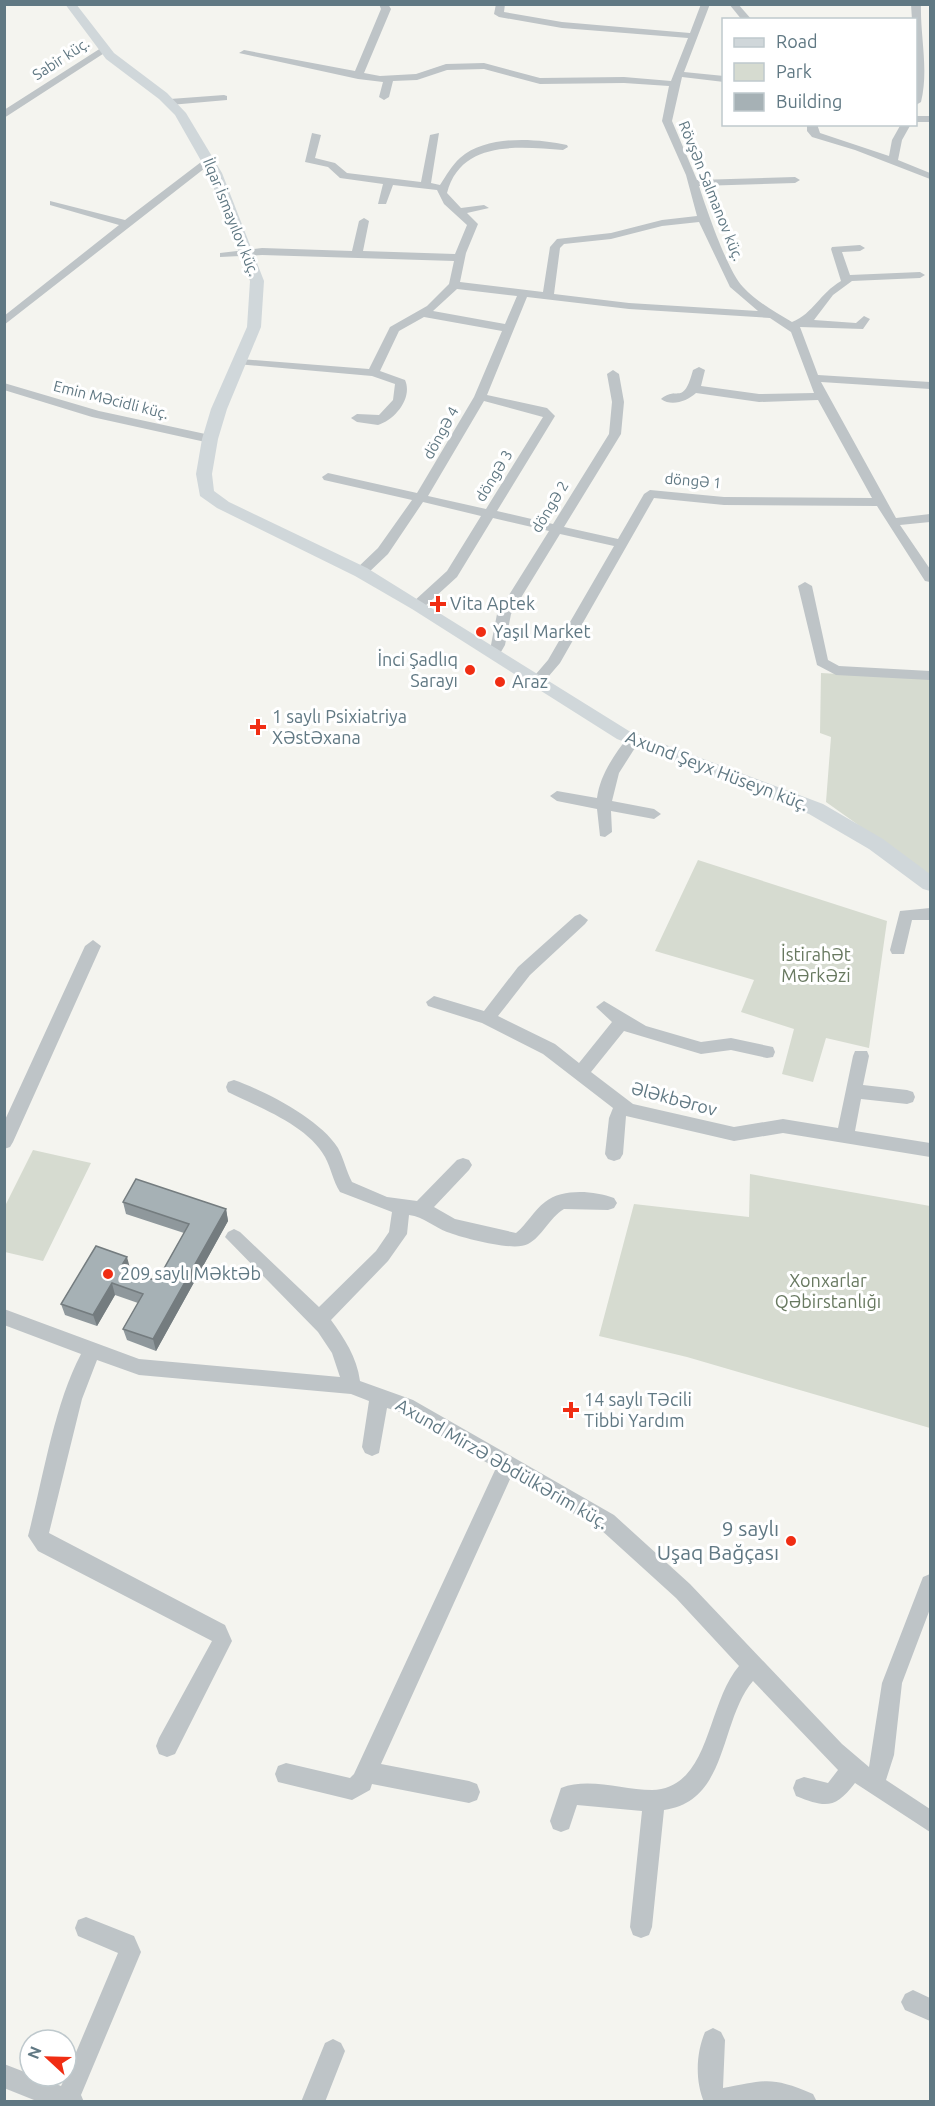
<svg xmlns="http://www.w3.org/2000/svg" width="935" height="2106" viewBox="0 0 935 2106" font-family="Ubuntu,sans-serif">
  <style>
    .green { fill: #d6dbd0 }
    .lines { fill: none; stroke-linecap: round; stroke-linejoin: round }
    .minor { fill: #bec4c7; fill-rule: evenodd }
    .major { fill: #d0d7da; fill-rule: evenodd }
    .wall { fill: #8f989c }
    .shaded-wall { fill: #747c7f }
    .building { fill: #a6b1b5; stroke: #747c7f; stroke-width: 1.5 }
    .poi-dot { fill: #f02d13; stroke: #fff; stroke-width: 2 }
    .labels { text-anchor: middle; stroke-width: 6; stroke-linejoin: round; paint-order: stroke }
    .far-street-label { font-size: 15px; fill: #607883; stroke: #fff }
    .poi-label { font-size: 18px; fill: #607883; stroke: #fff; text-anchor: start }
    .street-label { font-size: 18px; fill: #607883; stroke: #fff }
    .park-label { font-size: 18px; fill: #687960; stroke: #fff }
    .near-poi-label { font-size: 21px; fill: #607883; stroke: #fff; text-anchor: end }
  </style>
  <rect width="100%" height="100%" fill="#f4f4ef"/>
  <path class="green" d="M821,673L930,679V876L826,802L831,737L820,733Z
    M698,860L887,921L869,1048L826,1038L813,1082L782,1074L794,1029L741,1012L754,980L655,951Z
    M33,1150L91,1163L43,1261L5,1252V1206Z
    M750,1174L930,1206V1428L687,1357L599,1336L634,1204L749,1217Z"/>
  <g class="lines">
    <path class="minor" d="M379,4H388L391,9L364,73L380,76L416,74L446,64L484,63L540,78L624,77L671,81L688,38L562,28L499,17L494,14L496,4H505L504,12L562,22L690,33L701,4H710L684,72L724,76V82L682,77L672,121L697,180L795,177L800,180L795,183L699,186C706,208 728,272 743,287C757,302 775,312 792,322C814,313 819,294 841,281L831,249L832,247L860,245L865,248L860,251L842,252L850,275L920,272L925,275L920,278L852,281L833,295L814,320L856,323L864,316L870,319L863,329L800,327L818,375L930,382V389L821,382L896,518L930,514V522L900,525L930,569V582L925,581L877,506L724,505L654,498L560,663L542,684L537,686L530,681L548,660L614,546L560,534L511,614L505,645L498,657L493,658L486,654L491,645L497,614L549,531L493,518L457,577L423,608L418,609L411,605L413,602L447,571L481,516L423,502L388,554L366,575H356V569L378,548L412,500L324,480L322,477L328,473L417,493L474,397L502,331L424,317L399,331L380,371L405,380C413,398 395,420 378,425L357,422L351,418L357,414L379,415L393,400L395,384L372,376L237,364V360L241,359L369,369L390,327L427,306L449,284L454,261L262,255L220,257V253L262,248L352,251L359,221L364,218L369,221L363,251L455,254L467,225L444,204L437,190L393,185L386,204H378L383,184L340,178L328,167L305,162L312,133L321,135L315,158L335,163L347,173L421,182L430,135L439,133L431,183L440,185C446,176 452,165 460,158C486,135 535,138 567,145L568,147L563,150C521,147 461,139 447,193L461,208L484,205L489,208L467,213L478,224L466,253L460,282L543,292L550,247L557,239L611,233L662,220L697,216L686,175L662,121L669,86L624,83L540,84L484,69L447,70L417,80L393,81L389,97L384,100L379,97L383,82L358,79L239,53L244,50L355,71L381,9ZM699,222L730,287L758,311L629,303L554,294L560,248L564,244L611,239L662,226ZM457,289L517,296L505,324L433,311ZM527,297L629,309L770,318L791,332L814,393L759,394L701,386L705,370L699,367L693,370C683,407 678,385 661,399C672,407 687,401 696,393L759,402L818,400L872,498L724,497L650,490L644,494L618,539L564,527L621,434L624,402L619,374L613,370L607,374L612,402L609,434L553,524L497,511L555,416L547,408L487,395ZM484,401L543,417L486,509L428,496Z
      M729,4H738L752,20H742Z
      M911,4H921C920,37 929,69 921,102L916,105V20H912Z
      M101,48L109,50L4,118V110Z
      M224,95L227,96V100L170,105L165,102L170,99Z
      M916,116H930V122H916Z
      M807,124H817L820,133L889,156L892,140L901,124H911L902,140L898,160L930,173V179L855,150L812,137L807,131Z
      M205,159L214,161L4,325V316L119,225L50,205V201L125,220Z
      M4,383L99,411L210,435L216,439L210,443L92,417L4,390Z
      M805,582L812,586L828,660L839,666L930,671V680L836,675L817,665L798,586Z
      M633,735L640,740L619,773L612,801L654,809L661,814L654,819L611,811L612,832L605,837L600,836L597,809L557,801L550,796L557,791L597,798C600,775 614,755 628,737Z
      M930,908V920H912L904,954H892L890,950L900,911Z
      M580,914L588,920L585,924L530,975L498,1016L555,1044L579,1063L612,1022L596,1007L604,1001L646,1026L701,1042L731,1038L773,1047L775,1052L773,1057L767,1058L731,1050L701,1054L624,1031L591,1072L633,1104L734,1127L783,1119L838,1128L853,1056L855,1051H867L869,1056L863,1085L907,1090L913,1092L915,1097L913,1102L907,1104L861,1099L855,1131L930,1143V1157L783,1133L734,1141L626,1116L623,1154L620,1159L614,1161L608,1159L605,1154L609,1118L613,1108L543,1054L482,1023L428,1006L426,1002L434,996L484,1011L518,967L575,916Z
      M93,940L101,946L13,1142L10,1147L4,1149V1122L85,946Z
      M234,1080C265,1091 320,1119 338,1148C344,1159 346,1171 352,1182L387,1197L417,1201L457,1160L463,1158L469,1160L472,1165L469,1170L434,1207L455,1219L516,1233C527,1224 534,1210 545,1202C563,1188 594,1191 614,1198L617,1203L614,1208L608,1210L564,1209C549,1218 542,1237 528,1244C514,1252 463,1238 447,1232C434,1227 424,1217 409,1215L407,1234L388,1261L331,1320C344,1338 357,1357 360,1381L413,1400L614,1515L690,1584L842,1744L869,1767L882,1683L923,1577L930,1574V1609L902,1683L894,1755L886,1780L930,1809V1832L855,1783C835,1809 826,1808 796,1796L793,1788L796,1780L804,1777L828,1783L838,1770L753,1681C719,1721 729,1801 664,1810L652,1927L649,1935L641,1938L633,1935L630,1927L642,1811L577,1805L569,1829L561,1832L553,1829L550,1821L561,1788C589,1777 623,1790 652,1790C711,1788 706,1704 739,1666L676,1598L600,1529L511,1477L381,1764L469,1781L477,1784L480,1792L477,1800L469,1803L372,1784L370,1790L352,1800L278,1782L275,1774L278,1766L286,1763L350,1778L354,1774L496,1468L400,1412L387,1408L379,1453L372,1456L365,1453L362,1447L369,1401L351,1394L139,1375L97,1360L82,1399L49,1533L225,1625L232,1641L175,1754L167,1757L159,1754L156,1746L159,1738L212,1641L38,1551L28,1536C43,1479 54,1405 81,1354L4,1325V1309L139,1359L340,1377L332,1353L318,1332L225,1237L228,1232L234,1229L240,1232L319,1307L376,1251L389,1232L392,1212L340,1192C333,1181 331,1168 325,1157C307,1125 260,1108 228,1092L226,1087L228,1082Z
      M86,1917L134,1936L141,1952L81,2095L84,2102H39L4,2088V2064L61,2086L66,2076L118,1953L78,1936L75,1928L78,1920Z
      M913,1990L930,1998V2021L905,2010L901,2002L905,1994Z
      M713,2028L721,2032L725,2040L723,2088C766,2080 771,2076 813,2094L817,2102H704C695,2081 696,2053 705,2032Z
      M333,2039L341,2043L345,2051L325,2102H301L325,2043Z"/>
    <path class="major" d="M65,4H76L114,53L167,93L186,113L222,173L264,281L261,327L227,409L218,439L212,474L214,491L229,502L367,568L629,731L823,804L883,839L930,874V891L923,889L869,849L809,814L617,739L412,609L355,576L217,508L200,496L196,474L202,439L211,409L247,327L250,281L208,173L175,115L159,99L106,59Z"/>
  </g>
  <path class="wall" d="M123,1202L226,1209L228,1221L156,1351L127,1340L123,1329L138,1303L115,1295L97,1326L65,1315L61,1304L130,1268L128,1271L157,1281L184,1233L126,1214Z"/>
  <path class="shaded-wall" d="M226,1209L228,1221L156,1351L153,1339Z
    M127,1257L130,1268L123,1280L120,1268Z
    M112,1283L115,1295L97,1326L93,1315Z"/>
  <path class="building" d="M136,1179L226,1209L153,1339L123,1329L143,1294L112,1283L93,1315L61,1304L96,1246L127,1257L120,1268L157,1281L189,1224L123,1202Z"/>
  <g class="poi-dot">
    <path d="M435 595h6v6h6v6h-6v6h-6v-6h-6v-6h6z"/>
    <circle cx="481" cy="632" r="6"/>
    <circle cx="470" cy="670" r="6"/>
    <circle cx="500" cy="682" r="6"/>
    <path d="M255 718h6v6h6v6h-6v6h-6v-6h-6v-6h6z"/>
    <circle cx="108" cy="1274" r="6"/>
    <path d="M568 1401h6v6h6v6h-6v6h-6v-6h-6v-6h6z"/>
    <circle cx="791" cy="1541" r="6"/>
  </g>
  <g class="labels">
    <g class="far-street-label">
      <text transform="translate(61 59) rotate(-33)" y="5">Sabir küç.</text>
      <text transform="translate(711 191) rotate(68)" y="5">Rövşən Salmanov küç.</text>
      <text transform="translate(231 217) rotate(68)" y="5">İlqar İsmayılov küç.</text>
      <text transform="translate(111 400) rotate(14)" y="5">Emin Məcidli küç.</text>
      <text transform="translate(441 433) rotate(-61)" y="5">döngə 4</text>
      <text transform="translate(494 476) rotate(-59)" y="5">döngə 3</text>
      <text transform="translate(693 481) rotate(5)" y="5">döngə 1</text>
      <text transform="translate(550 507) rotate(-59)" y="5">döngə 2</text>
    </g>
    <g class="poi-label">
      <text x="450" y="610">Vita Aptek</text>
      <text x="493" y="638">Yaşıl Market</text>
      <text x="458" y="666" text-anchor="end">İnci Şadlıq<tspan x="458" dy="21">Sarayı</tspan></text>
      <text x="512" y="688">Araz</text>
      <text x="272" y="723">1 saylı Psixiatriya<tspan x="272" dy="21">Xəstəxana</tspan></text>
      <text x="120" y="1280">209 saylı Məktəb</text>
      <text x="584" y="1406">14 saylı Təcili<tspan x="584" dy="21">Tibbi Yardım</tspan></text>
    </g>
    <g class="street-label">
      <text transform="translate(717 771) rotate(21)" y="6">Axund Şeyx Hüseyn küç.</text>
      <text transform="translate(674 1099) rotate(15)" y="6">Ələkbərov</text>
      <text transform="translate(502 1464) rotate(30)" y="6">Axund Mirzə Əbdülkərim küç.</text>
    </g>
    <g class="park-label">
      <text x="816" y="961">İstirahət<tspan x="816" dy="21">Mərkəzi</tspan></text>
      <text x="828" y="1287">Xonxarlar<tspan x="828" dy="21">Qəbirstanlığı</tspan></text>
    </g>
    <g class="near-poi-label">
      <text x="779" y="1536">9 saylı<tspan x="779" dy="24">Uşaq Bağçası</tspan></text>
    </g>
  </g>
  <rect width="935" height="2106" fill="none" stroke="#607883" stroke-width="12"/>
  <rect x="722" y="18" width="195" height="108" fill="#ffffff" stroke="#bfc9cd" stroke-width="1.5"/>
  <rect x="734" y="38" width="30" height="9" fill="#d0d7da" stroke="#bfc9cd" stroke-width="1.5"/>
  <text x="776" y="48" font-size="18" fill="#607883">Road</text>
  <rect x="734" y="63" width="30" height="18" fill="#d6dbd0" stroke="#bfc9cd" stroke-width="1.5"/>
  <text x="776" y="78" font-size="18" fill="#607883">Park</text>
  <rect x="734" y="93" width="30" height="18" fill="#a6b1b5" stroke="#bfc9cd" stroke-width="1.5"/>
  <text x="776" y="108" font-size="18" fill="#607883">Building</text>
  <g transform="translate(48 2058) rotate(292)"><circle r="28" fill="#ffffff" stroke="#bfc9cd" stroke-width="1.5"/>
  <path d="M0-4.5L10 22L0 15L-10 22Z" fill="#f02d13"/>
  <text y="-9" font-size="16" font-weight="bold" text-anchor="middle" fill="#607883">N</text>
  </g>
</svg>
